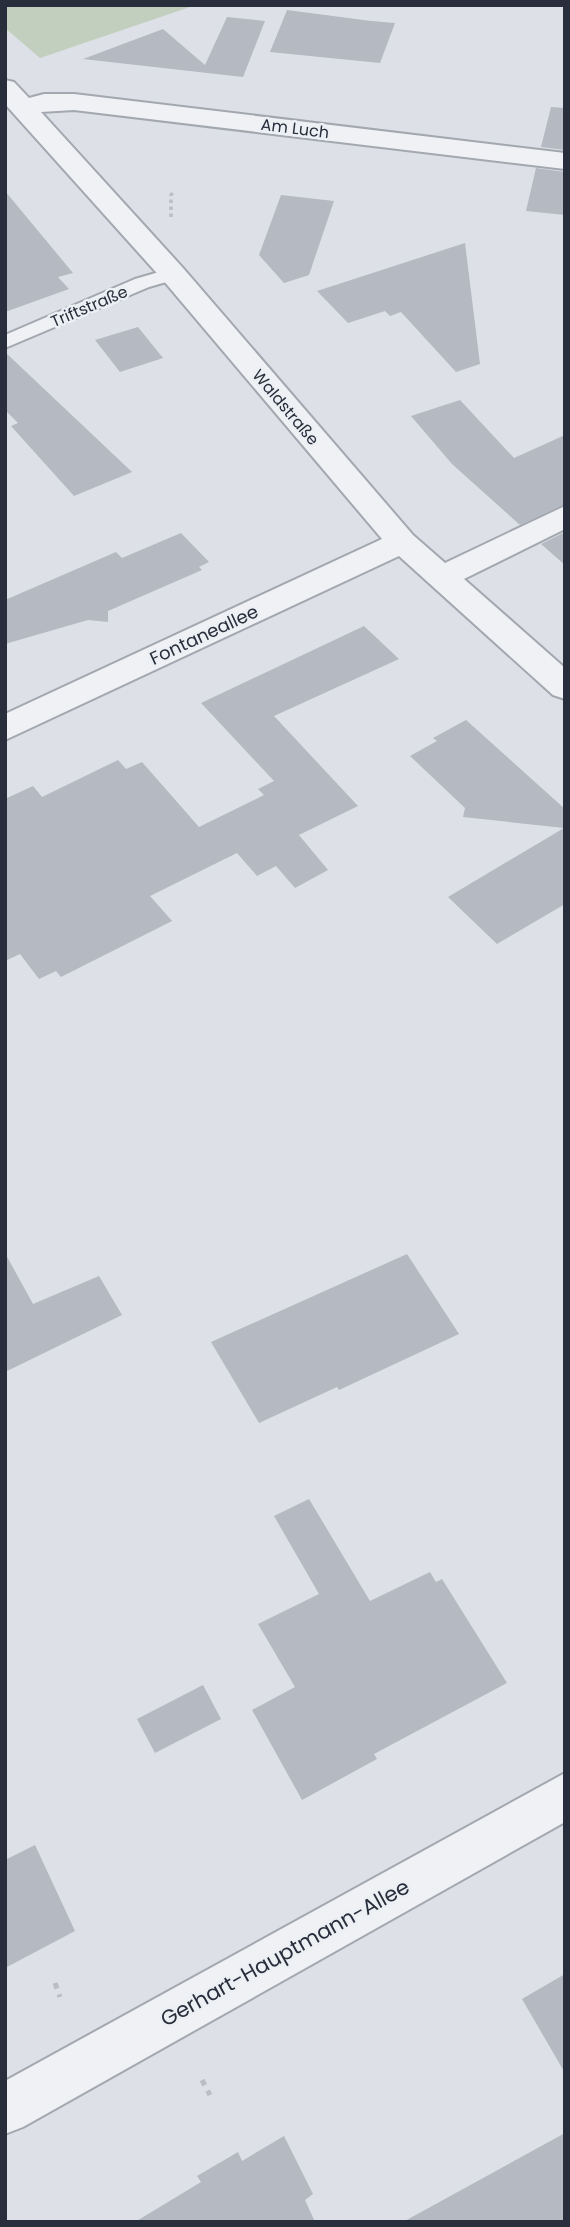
<svg xmlns="http://www.w3.org/2000/svg" width="570" height="2227" viewBox="0 0 570 2227" font-family="Poppins,sans-serif">
  <style>
    .green { fill: #c2cfbe }
    .building { fill: #b4b9c2 }
    .lines { fill: none; stroke-linecap: round; stroke-linejoin: round }
    .service-casing { stroke: #a3a7af; stroke-width: 4 }
    .minor-casing { stroke: #a3a7af; stroke-width: 4 }
    .path-far1 { stroke: #bbbec4; stroke-width: 3.5; stroke-dasharray: 3.5 3.5; stroke-linecap: butt }
    .path { stroke: #bbbec4; stroke-width: 5; stroke-dasharray: 6 6; stroke-linecap: butt }
    .service { fill: #eff1f4; fill-rule: evenodd }
    .minor { fill: #eff1f4; fill-rule: evenodd }
    .labels { text-anchor: middle; stroke-width: 5; stroke-linejoin: round; paint-order: stroke }
    .far-street-label { font-size: 16px; fill: #282e3b; stroke: #eceff3 }
    .street-label { font-size: 18px; fill: #282e3b; stroke: #eceff3 }
    .near-street-label { font-size: 21px; fill: #282e3b; stroke: #eceff3 }
  </style>
  <rect width="100%" height="100%" fill="#dde0e6"/>
  <path class="green" d="M5,5H196L40,58L5,28Z"/>
  <path class="building" d="M287,10L371,21L395,23L380,63L270,52Z
    M227,17L265,21L243,77L83,59L163,29L205,65Z
    M551,107L565,108V150L541,147Z
    M536,168L565,172V215L526,211Z
    M5,191L73,273L58,277L69,289L5,312Z
    M281,195L334,201L309,275L284,283L259,255Z
    M465,243L480,364L456,372L401,312L390,316L385,311L348,323L317,291Z
    M138,327L163,358L120,372L95,340Z
    M5,352L132,472L74,496L11,426L18,423L5,410Z
    M460,400L514,458L565,435V504L520,525L452,464L411,416Z
    M565,532V565L541,544Z
    M181,533L209,562L199,567L202,570L108,611V622L88,620L5,644V600L116,552L122,558Z
    M364,626L399,659L274,716L358,806L299,835L328,870L295,888L276,866L257,876L237,853L150,896L172,921L61,977L56,971L39,979L20,954L5,961V799L33,786L42,797L118,760L126,769L142,762L199,827L264,795L258,789L274,781L201,703Z
    M466,720L565,809V904L497,944L448,897L564,828L463,817L465,808L410,756L437,741L433,738Z
    M5,1253L33,1304L99,1276L122,1315L5,1372Z
    M407,1254L459,1334L339,1390L337,1387L259,1423L211,1342Z
    M309,1499L370,1601L430,1572L436,1582L442,1579L507,1683L374,1754L377,1759L302,1800L252,1710L295,1687L258,1624L319,1594L274,1516Z
    M203,1685L221,1719L155,1753L137,1719Z
    M35,1845L75,1931L5,1968V1860Z
    M565,1974V2073L522,1999Z
    M565,2133V2222H403Z
    M284,2136L313,2194L305,2200L315,2222H135L201,2182L197,2176L238,2152L242,2161Z"/>
  <g class="lines">
    <g class="service-casing">
      <path id="service" d="M173,268L180,270L183,274L180,278L149,287L5,348V335L135,279Z"/>
    </g>
    <g class="minor-casing">
      <path id="minor" d="M5,80L14,82L29,98L44,94H74L565,153V169L74,110L41,112L183,268L413,535L445,563L565,506V529L464,579L565,668V699L553,695L399,556L5,740V714L382,539L163,280L5,104Z
        M565,1773V1822L23,2127L5,2134V2081Z"/>
    </g>
    <path class="path-far1" d="M171,217V195L174,191"/>
    <path class="path" d="M55,1983L60,1997
      M202,2080L210,2095"/>
    <use href="#service" class="service"/>
    <use href="#minor" class="minor"/>
  </g>
  <g class="labels">
    <g class="far-street-label">
      <text transform="translate(295 128) rotate(7)" y="6">Am Luch</text>
      <text transform="translate(89 306) rotate(-23)" y="6">Triftstraße</text>
      <text transform="translate(286 407) rotate(50)" y="6">Waldstraße</text>
    </g>
    <g class="street-label">
      <text transform="translate(204 635) rotate(-25)" y="6">Fontaneallee</text>
    </g>
    <g class="near-street-label">
      <text transform="translate(285 1953) rotate(-29)" y="7">Gerhart-Hauptmann-Allee</text>
    </g>
  </g>
  <rect width="570" height="2227" fill="none" stroke="#282e3b" stroke-width="14"/>
</svg>
